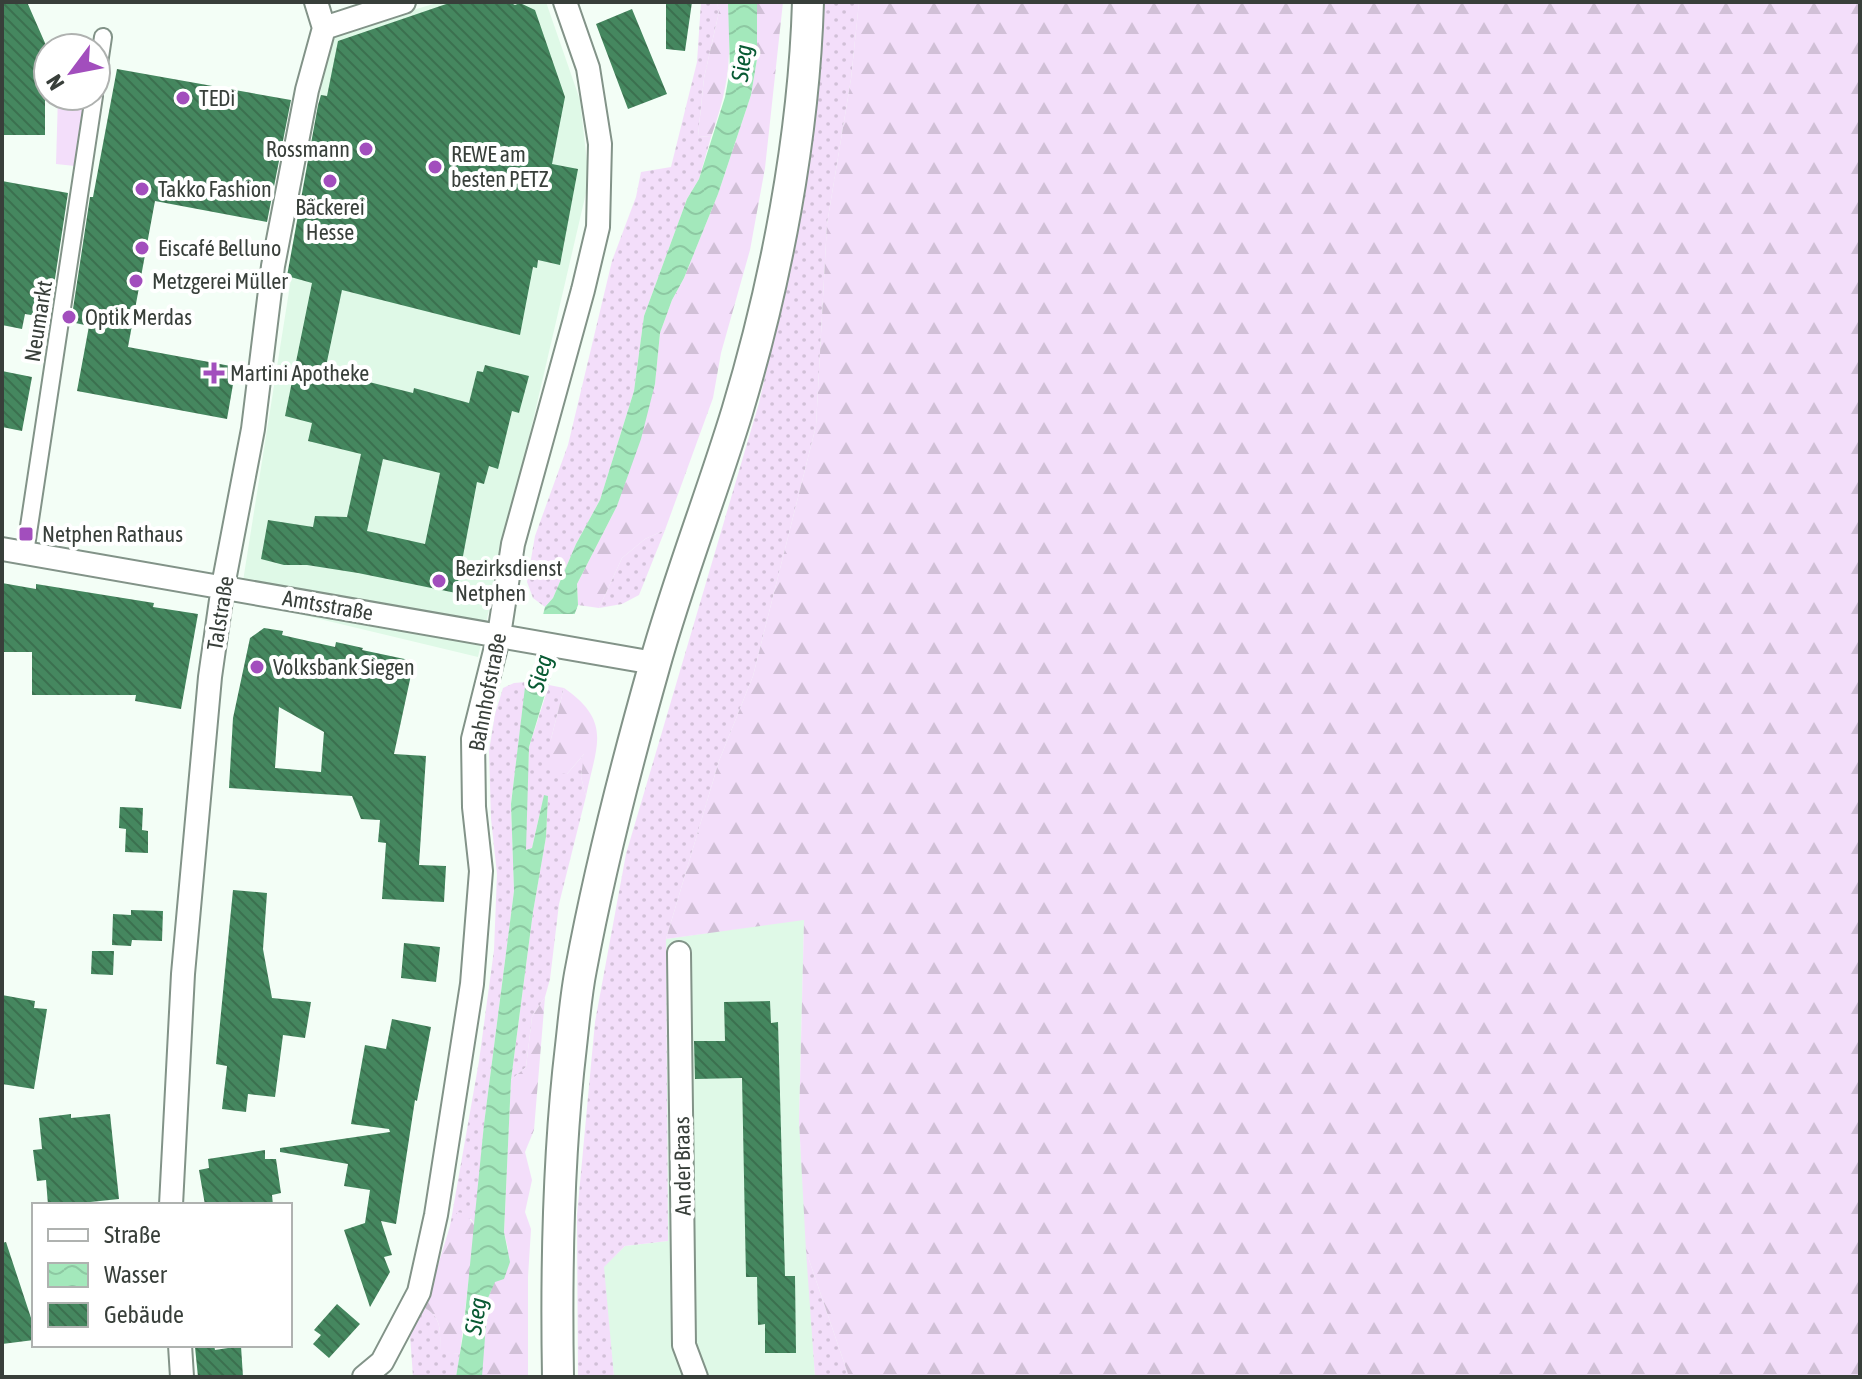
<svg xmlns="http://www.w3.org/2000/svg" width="1862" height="1379" viewBox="0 0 1862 1379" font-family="'Asap Condensed',sans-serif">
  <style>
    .built { fill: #dff9e7 }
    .grass { fill: url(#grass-dots) }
    .forest { fill: url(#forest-firs) }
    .park { fill: #f3defa }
    .water { fill: url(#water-waves) }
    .pier { fill: #f3fef6 }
    .building { fill: url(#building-back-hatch); fill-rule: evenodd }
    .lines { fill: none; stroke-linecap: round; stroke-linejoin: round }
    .pedestrian-casing { stroke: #829388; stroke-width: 20 }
    .minor-casing { stroke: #829388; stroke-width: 26 }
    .secondary-casing { stroke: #829388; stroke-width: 34 }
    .pedestrian { stroke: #fff; stroke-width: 16 }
    .minor { stroke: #fff; stroke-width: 22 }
    .secondary { stroke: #fff; stroke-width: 30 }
    .poi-dot { fill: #a24ebd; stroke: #fff; stroke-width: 3 }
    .labels { text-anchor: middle; stroke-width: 8; stroke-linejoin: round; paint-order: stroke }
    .poi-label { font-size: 22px; fill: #383f3a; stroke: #fff; text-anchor: start }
    .street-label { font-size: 22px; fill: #383f3a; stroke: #fff }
    .water-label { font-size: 24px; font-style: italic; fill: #085a33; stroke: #fff }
  </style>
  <defs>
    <pattern id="grass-dots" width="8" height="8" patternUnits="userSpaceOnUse" patternTransform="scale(2)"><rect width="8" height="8" fill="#f3defa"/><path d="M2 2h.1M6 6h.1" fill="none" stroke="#d1c0d7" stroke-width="1.8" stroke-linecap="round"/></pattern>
    <pattern id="forest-firs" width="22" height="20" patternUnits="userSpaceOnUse" patternTransform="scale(2)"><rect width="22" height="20" fill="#f3defa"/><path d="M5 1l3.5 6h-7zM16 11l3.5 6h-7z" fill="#d1c0d7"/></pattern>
    <pattern id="water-waves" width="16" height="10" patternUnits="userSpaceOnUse" patternTransform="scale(2)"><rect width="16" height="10" fill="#a3e8bb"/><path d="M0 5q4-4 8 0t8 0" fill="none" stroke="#8dc8a2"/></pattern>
    <pattern id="building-back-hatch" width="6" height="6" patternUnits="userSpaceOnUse" patternTransform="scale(2)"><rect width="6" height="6" fill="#45875f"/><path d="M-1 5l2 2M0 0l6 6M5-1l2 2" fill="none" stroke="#3b704f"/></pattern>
  </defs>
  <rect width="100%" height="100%" fill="#f3fef6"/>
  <path class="built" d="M441,2H546L580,100L589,180L478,657L240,600L330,33Z
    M804,919L799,1121L815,1377H614L603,1267L625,1246L668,1241L666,939Z"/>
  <path class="grass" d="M701,2H717L719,12L704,78L698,136L711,137L699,179L687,199L644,316L634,391L600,500L576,544L553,598L545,607L533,598L527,582L535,536L568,445L612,261L636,197L641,172L671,167L697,62Z
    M823,2H859L851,79L827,224L816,426L753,676L719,761L666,939L668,1241L625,1246L604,1267L614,1377H578L577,1215L595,1022L626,854L759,403L802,213L819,75Z
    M665,530L639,595L622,604L599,608L622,558L645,539Z
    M526,682L511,803L514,891L484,1124L475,1225L471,1219L450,1226L479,1061L494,950L497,874L491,819L489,751L495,714L503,688L514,683Z
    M549,685L564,688L551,739L567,774L585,753L581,777L586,796L559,904L550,979L545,997L532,1017L526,1067L511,1080L533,912L546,837L548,796L541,808L532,848L525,850L529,747Z
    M806,1251L849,1377H815Z
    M425,1308C443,1318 440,1333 440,1351L460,1354L456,1377H413L410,1335Z"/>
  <path class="forest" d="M717,2H728C731,58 730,84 711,137L698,136L704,78L719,12Z
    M757,2H783L765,168L750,250L721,353L713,398L665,530L645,539L622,558L599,608L578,605L577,584L617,506L655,384L660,333L672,300L684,278L718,194L751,95L757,59Z
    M859,2H1860V1377H849L806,1251L799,1121L804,920L666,939L719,761L753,676L816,426L827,224L851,79Z
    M564,688C613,722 596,746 586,796L581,777L584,754L567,774L554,772L551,739Z
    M545,997L534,1130L525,1152L532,1180L525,1212L531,1229L528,1277V1377H481L488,1298L508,1249L504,1232L511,1080L526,1067L532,1017Z
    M457,1212L464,1213L475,1225L460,1354L440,1352C440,1333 443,1318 425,1308L450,1226Z"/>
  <path class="park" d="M58,96L86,97L75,166L56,164Z"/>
  <path class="water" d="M728,2H757V59L751,95L718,194L684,278L672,300L660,333L655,384L641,439L617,506L577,584L578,605L546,691L529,747L526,850L532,848L544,795L548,796L546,837L533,912L511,1080L504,1232L510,1262L504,1279L495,1282L488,1298L482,1377H456L463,1335L484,1124L514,891L511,804L525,687L545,607L553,598L576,544L600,500L634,391L644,316L687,199L699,179L725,97L730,70Z"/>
  <path class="pier" d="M540,614H579L555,679L524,674Z"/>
  <path class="building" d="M2,2H27L45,43V135H4Z
    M452,2H509L515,5L520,3L535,10L565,97L552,164L578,169L560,265L538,260L537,268L533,267L520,335L342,290L325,371L413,393L414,388L469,403L477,371L483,372L485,365L529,376L519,413L512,411L498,469L489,466L484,484L477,482L456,593L358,573L307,565H284L261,559L268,520L313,527L315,516L347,517L361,454L308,441L312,423L285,416L312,283L287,276L318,105L321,95L327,96L338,41ZM383,459L440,473L425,544L367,531Z
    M666,2H692L685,51L666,49Z
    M632,9L667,94L628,109L596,24Z
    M117,69L291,100L267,222L155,201L128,347L236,367L227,419L77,391L89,326L71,322L90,197H93Z
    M2,181L68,193L49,318L25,314L22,329L2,325Z
    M2,371L32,377L22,431L2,427Z
    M2,583L36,589V584L154,603L153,607L198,614L181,709L135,701L136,695H32V652H2Z
    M264,628L283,631L282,635L295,638L335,647L336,642L363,648L362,650L414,661L394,754L426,756L419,865L446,866L444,902L382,899L386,843L378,842L380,820L361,819L352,796L229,788L233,718L250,638ZM279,707L324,732L321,772L275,768Z
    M120,807L143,808L142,830L148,831V853L125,852L126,829L119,828Z
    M233,890L267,893L263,949L272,998L311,1002L305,1038L283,1035L275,1097L248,1094L246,1112L222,1109L227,1066L216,1064Z
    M131,910L163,911L162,941L132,940L131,946L112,945L113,914L131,915Z
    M404,943L440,947L436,982L401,978Z
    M92,951H114L113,975L91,974Z
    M2,995L35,1001L34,1008L47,1009L34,1089L2,1084Z
    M770,1001L771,1023L778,1022L785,1276H795L796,1353H765V1324L758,1325L757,1277H746L742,1078L695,1079L694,1041H725L724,1002Z
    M392,1019L431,1027L417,1101L415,1100L396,1224L381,1221L392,1255L384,1257L390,1272L370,1307L344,1230L365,1223L370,1190L344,1186L348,1164L280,1152V1148L390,1132L389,1129L351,1124L365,1045L386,1049Z
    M71,1114V1118L110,1114L119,1199L81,1203V1205H48L46,1180L37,1181L33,1150L42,1149L39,1118Z
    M265,1150V1159H276L281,1193L272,1195L273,1205H205L199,1170L209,1168L208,1159Z
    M6,1242L34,1327V1340L2,1344V1243Z
    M337,1304L360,1324L329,1358L313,1344L321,1335L314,1330Z
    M214,1345L215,1350L241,1346L243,1377H198L195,1347Z"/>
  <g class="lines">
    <g class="pedestrian-casing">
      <path id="pedestrian" d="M96,84L103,37
        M25,553L94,96"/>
    </g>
    <g class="minor-casing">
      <path id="minor" d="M324,28L404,2
        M2,549L654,663
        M679,953L684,1345L696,1377
        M171,1205L183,974L210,677L223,586L253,429L273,266L307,90L324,28L316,2
        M180,1345L182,1377
        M364,1377L382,1362L419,1292L436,1215L472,984L481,871L474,807L473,739L499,635L513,544L583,290L598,227L600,144L588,68L565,2"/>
    </g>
    <g class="secondary-casing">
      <path id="secondary" d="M558,1377C556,1266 558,1156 571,1046C574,1020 576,994 581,969C600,867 626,766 654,667C678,580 711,497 737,412C776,283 804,137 808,2"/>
    </g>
    <use href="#pedestrian" class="pedestrian"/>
    <use href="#minor" class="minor"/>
    <use href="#secondary" class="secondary"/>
  </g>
  <g class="poi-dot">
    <circle cx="183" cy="98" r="8"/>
    <circle cx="366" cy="149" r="8"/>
    <circle cx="435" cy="167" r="8"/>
    <circle cx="330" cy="181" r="8"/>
    <circle cx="142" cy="189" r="8"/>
    <circle cx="142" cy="248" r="8"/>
    <circle cx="136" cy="281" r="8"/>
    <circle cx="69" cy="317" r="8"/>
    <path d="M210 361h8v8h8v8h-8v8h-8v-8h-8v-8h8z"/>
    <rect x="18" y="526" width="16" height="16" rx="4"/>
    <circle cx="439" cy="581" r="8"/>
    <circle cx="257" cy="667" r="8"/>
  </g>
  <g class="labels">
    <g class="poi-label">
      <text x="199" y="106">TEDi</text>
      <text x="350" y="157" text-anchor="end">Rossmann</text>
      <text x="451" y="162">REWE am<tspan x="451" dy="25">besten PETZ</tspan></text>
      <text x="158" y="197">Takko Fashion</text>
      <text x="330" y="215" text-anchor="middle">Bäckerei<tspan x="330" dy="25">Hesse</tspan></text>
      <text x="158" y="256">Eiscafé Belluno</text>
      <text x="152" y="289">Metzgerei Müller</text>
      <text x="85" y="325">Optik Merdas</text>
      <text x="230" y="381">Martini Apotheke</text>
      <text x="42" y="542">Netphen Rathaus</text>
      <text x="455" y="576">Bezirksdienst<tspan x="455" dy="25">Netphen</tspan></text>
      <text x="273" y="675">Volksbank Siegen</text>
    </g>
    <g class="street-label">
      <text transform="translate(38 321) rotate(-81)" y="8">Neumarkt</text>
      <text transform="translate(328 605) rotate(10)" y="8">Amtsstraße</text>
      <text transform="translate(220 613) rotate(-81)" y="8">Talstraße</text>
      <text transform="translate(487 692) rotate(-79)" y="8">Bahnhofstraße</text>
      <text transform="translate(682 1166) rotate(-91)" y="8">An der Braas</text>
    </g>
    <g class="water-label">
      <text transform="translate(742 63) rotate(-83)" y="8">Sieg</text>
      <text transform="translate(540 673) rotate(-75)" y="8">Sieg</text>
      <text transform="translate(476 1316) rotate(-81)" y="8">Sieg</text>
    </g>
  </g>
  <rect width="1862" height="1379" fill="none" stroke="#383f3a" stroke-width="8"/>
  <rect x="32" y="1203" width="260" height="144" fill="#ffffff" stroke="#afb2b0" stroke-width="2"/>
  <rect x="48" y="1229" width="40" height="12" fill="#ffffff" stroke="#afb2b0" stroke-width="2"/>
  <text x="104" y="1243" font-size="24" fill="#383f3a">Straße</text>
  <rect x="48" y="1263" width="40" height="24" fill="url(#water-waves)" stroke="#afb2b0" stroke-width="2"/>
  <text x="104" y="1283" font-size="24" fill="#383f3a">Wasser</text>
  <rect x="48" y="1303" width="40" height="24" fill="url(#building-back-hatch)" stroke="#afb2b0" stroke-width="2"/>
  <text x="104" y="1323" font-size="24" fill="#383f3a">Gebäude</text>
  <g transform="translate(72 72) rotate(238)"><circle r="38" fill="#ffffff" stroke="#afb2b0" stroke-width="2"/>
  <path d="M0-6L14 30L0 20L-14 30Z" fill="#a24ebd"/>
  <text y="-12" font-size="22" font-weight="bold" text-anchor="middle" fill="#383f3a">N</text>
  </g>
</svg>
